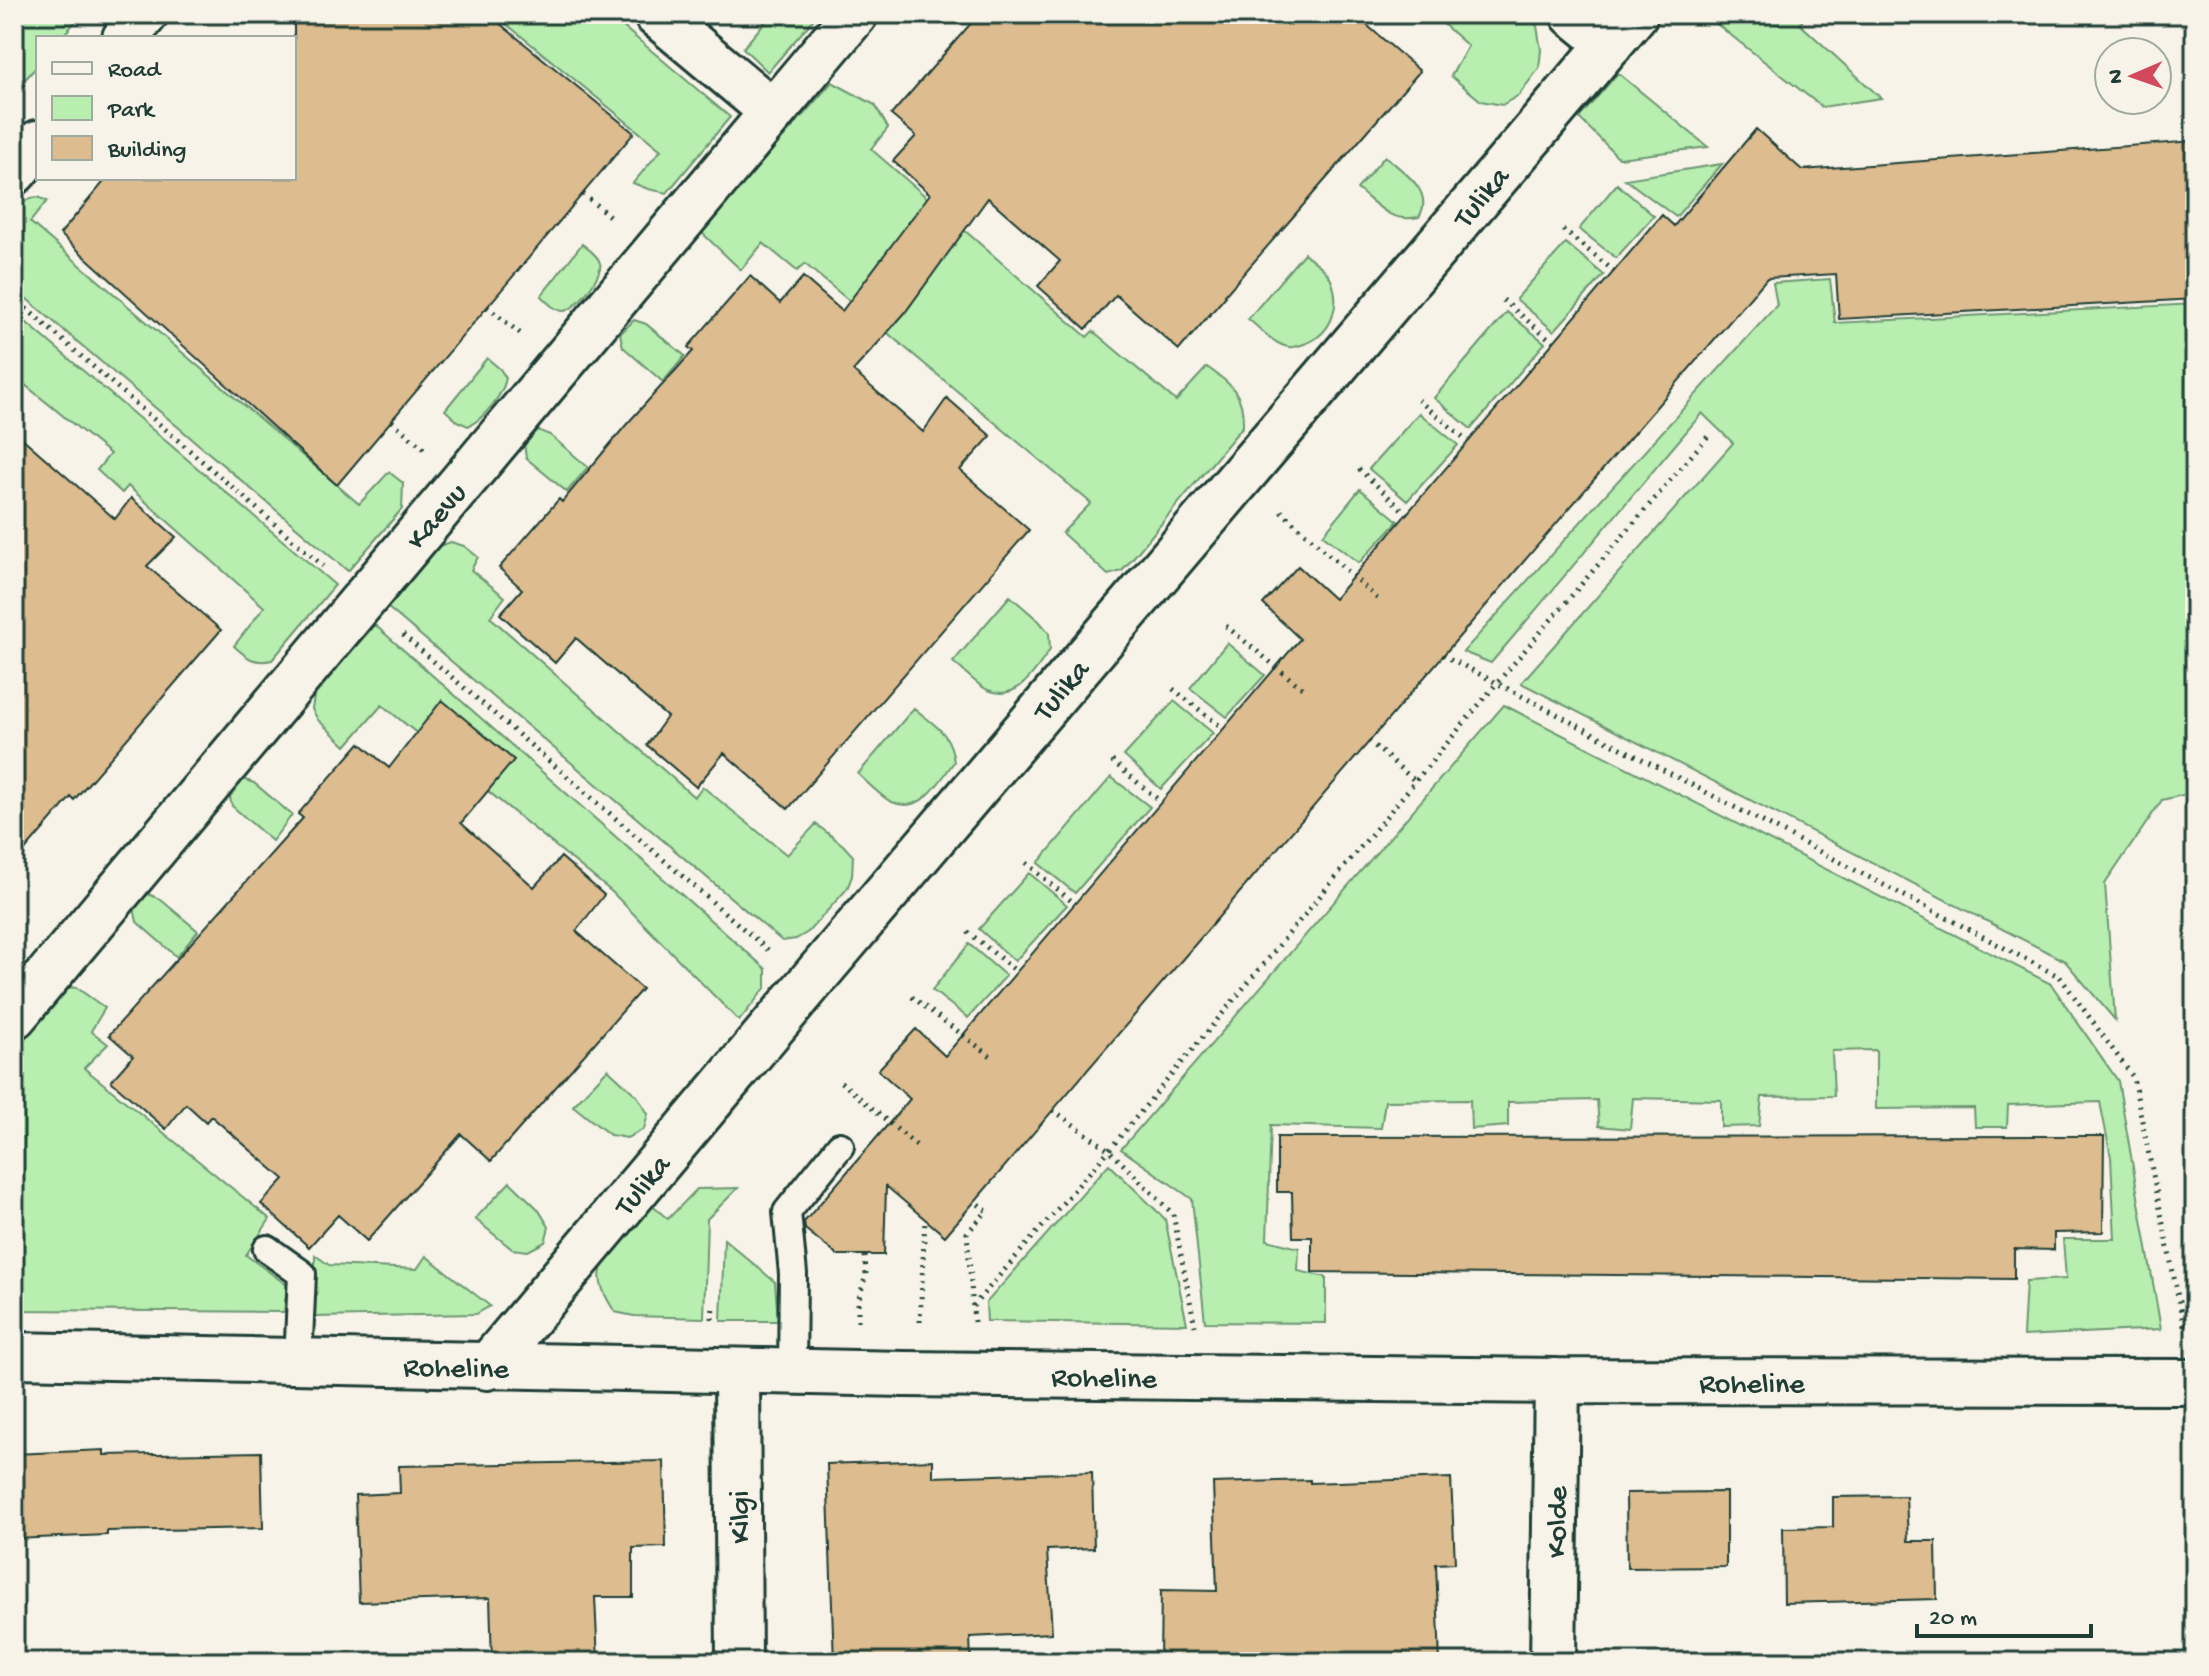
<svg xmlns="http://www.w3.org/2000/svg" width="2209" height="1676" viewBox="0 0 2209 1676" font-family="'Gochi Hand',sans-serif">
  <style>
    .green { fill: #b8eeb0; stroke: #6c9672; stroke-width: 2 }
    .building { fill: #ddbc8f; stroke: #1f3d34; stroke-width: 2 }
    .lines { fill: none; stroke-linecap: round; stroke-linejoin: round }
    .lane-casing { stroke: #1f3d34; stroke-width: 32 }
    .street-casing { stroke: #1f3d34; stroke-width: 50 }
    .path { stroke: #1f3d34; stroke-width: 5; stroke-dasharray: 2 6; stroke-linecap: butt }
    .lane { stroke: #f7f3e8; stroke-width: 26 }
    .street { stroke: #f7f3e8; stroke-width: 44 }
    .labels { text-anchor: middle; stroke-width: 8; stroke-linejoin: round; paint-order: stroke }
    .street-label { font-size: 30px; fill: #1f3d34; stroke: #f7f3e8 }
  </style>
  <rect width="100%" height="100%" fill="#f7f3e8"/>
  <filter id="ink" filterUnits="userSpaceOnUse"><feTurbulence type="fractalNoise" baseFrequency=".0125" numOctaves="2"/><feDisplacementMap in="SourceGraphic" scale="16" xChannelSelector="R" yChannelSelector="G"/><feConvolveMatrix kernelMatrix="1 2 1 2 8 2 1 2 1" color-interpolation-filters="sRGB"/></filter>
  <g filter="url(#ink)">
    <path class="green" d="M14,14H82L61,38H38V65L14,92Z
      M494,14H608L730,117L667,193L648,189L633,183L661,150Z
      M772,14H818L768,72L743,48Z
      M1432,14H1524L1537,26L1541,50L1539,68L1519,95L1502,105L1481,101L1451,76L1468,46Z
      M1704,14H1807L1800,24L1881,98L1822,107Z
      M1618,73L1708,147L1619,158L1579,118Z
      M832,82L875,105L888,128L871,149L1087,337L1093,331L1176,401L1207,367C1232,385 1244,393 1243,426L1122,571L1108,575L1062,533L1091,503L805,264L797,271L763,243L741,270L701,232Z
      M1385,156C1403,172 1435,191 1419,217C1390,223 1379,206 1357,189Z
      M1722,164L1676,217L1625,179Z
      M1617,184L1654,216L1616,258L1579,229Z
      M38,197L47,201L30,222L359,504L389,472L403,483L402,509L348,571L14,288V208L31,198Z
      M1566,243L1604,275L1554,331L1516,299Z
      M582,244C588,249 598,255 600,263C604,274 575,312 563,311C554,310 547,302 541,296Z
      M1304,253C1313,261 1327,269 1331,280C1341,304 1333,332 1307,343C1301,345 1295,348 1289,347C1274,345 1260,328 1248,319Z
      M1830,279L1835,323L2195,304V792L2162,800L2105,884L2115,1020L2065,961L1521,683L1733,443L1702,413L1491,663L1463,652L1777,305L1773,283Z
      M14,312L335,585L272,660C254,664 247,658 234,646L264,607L128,486L122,493L97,470L110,454L14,376Z
      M1507,312L1545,343L1471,429L1434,398Z
      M634,320L646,324L685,356L663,382L623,347L620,334Z
      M487,358L500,369L506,378C503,395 483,420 468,426L457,421L445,410Z
      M1419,413L1458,445L1407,501L1369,469Z
      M538,430L550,435L588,467L567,492L526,458L524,444Z
      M1360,489L1398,521L1359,563L1323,535Z
      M451,542L464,546L478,557L471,570L505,597L490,617L694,797L703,787L787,855L816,824L843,845L853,856L852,876L847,889L808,932L796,939L782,941L386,606L433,548Z
      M1010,596L1039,621L1049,633L1050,650C1035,670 1018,703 988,690C978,686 962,669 953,662Z
      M375,625L766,969V987L739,1021L612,892L382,705L346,746L318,720L312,709L315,691Z
      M1227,643L1265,675L1227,717L1190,688Z
      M1174,701L1213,733L1161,789L1124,756Z
      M1504,705L2051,984L2118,1081L2161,1329L2023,1336L2026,1281L2066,1279L2063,1239H2115L2111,1157L2100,1102L2008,1105L2007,1127H1975L1974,1108L1876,1109V1050L1832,1051L1834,1096L1762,1097L1759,1126L1721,1127V1100L1633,1098L1630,1129L1599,1126L1597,1100L1508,1102V1126L1471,1129L1470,1100L1385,1101L1381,1128L1271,1125L1267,1240L1299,1248L1298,1271L1326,1277V1323L1205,1322L1192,1199L1121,1149Z
      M914,708C935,726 951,732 954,762C939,782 922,815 892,802C882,798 866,781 858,774Z
      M1111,777L1150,807L1075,893L1038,863Z
      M242,779L254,783L292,815L272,841L232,806L229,793Z
      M1029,873L1067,905L1015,961L979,929Z
      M148,894L160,899L198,931L177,957L137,922L134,908Z
      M969,944L1006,976L968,1018L932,990Z
      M67,987L77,988L105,1008L91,1031L108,1044L84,1068L270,1219L246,1255L287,1285L284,1312L14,1310V1051Z
      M608,1069L637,1096L648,1114L644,1129L627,1138L610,1135L573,1106Z
      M1109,1164L1165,1219L1187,1324L987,1321L986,1303Z
      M510,1182L538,1209L549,1227L545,1242L528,1251L512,1249L475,1219Z
      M738,1188L707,1219L704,1318L634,1316L615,1312C593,1278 596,1268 621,1239C631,1227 640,1216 650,1204L668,1219L697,1189Z
      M724,1239L775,1282L778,1321H721Z
      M315,1255L329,1265L417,1269L426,1256L490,1306L476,1314L315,1317Z"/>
    <path class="building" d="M294,14H488L634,133L337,485L60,234L107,178H294Z
      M979,14H1354L1420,71L1225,295L1226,296L1179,350L1116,295L1086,329L1038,286L1060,261L988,198L904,314L853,371L923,432L947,398L991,436L960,470L1029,530L788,809L724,753L696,787L647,745L667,717L576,638L555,663L500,614L522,589L499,568L559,499L562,502L626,425L693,351L688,347L750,276L780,303L803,277L842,311L930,194L893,161L916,136L891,115Z
      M1756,129L1802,170L2195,141V299L1839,319L1836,274L1767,278L945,1236L886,1186L884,1255H837L805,1229L804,1222L910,1099L878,1070L916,1029L945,1056L1300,639L1263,604L1298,566L1334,599L1662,215L1674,226Z
      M14,431L115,519L131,498L176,537L147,566L221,630L74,800L71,797L14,863Z
      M442,700L514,760L461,823L534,887L561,857L604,895L576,931L642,989L491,1161L461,1134L367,1241L338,1215L309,1247L261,1204L284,1179L211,1116L206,1122L186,1104L166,1129L111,1081L133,1056L109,1035L303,818L298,814L360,743L389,768Z
      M2104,1136L2103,1232L2054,1233V1250L2014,1249V1279L1312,1272V1237H1293L1292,1192H1277V1137Z
      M104,1450V1455L261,1452L263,1528L107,1531V1535L14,1539V1454Z
      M933,1460V1477L1092,1472L1094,1548L1047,1550L1052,1633L970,1637L971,1662H834L827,1464Z
      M664,1461L666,1547L633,1548V1597H595L598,1662H492L490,1598L359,1602L355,1495L400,1493L399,1466Z
      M1451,1478L1455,1563L1436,1564L1440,1662H1160L1161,1590L1217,1591L1213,1483L1310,1480V1483Z
      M1726,1492V1567L1627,1568L1626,1493Z
      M1906,1496L1908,1541H1936L1937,1599L1784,1603L1783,1528L1833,1527V1497Z"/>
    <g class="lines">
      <g class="lane-casing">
        <path id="lane" d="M267,1249L302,1274L298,1362
          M792,1372L793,1274L787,1212L840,1146"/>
      </g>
      <g class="street-casing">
        <path id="street" d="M656,14L773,112
          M1573,14L1610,44
          M125,38L145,14
          M14,172L38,143
          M14,1016L855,14
          M14,1355L904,1374L1557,1381L2195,1382
          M487,1367L808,985L1635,14
          M737,1372L739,1662
          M1553,1662L1557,1381"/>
      </g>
      <path class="path" d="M101,178L105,181
        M583,194L613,219
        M1563,230L1614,271
        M14,298L323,566
        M1503,300L1553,342
        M487,307L521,334
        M1418,400L1468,441
        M392,421L424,449
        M1359,469L1407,514
        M1281,511L1381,602
        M1226,626L1302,688
        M403,635L768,950
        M1443,655L2060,977L2133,1077L2185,1331
        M1173,689L1224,729
        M1369,741L1415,781
        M1112,761L1161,802
        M1026,863L1075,904
        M968,932L1017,972
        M912,997L992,1057
        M841,1082L918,1147
        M1053,1110L1109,1150L1173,1214L1195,1326
        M973,1306L1109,1150L1497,683L1709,435
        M712,1319L713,1306
        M858,1321V1301L866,1275L865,1255
        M920,1322L925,1219
        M974,1322L967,1233L987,1211L974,1201"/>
      <use href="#lane" class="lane"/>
      <use href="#street" class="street"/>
    </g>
  </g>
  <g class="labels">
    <g class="street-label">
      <text transform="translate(1480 196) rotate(-50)" y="10">Tulika</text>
      <text transform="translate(435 515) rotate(-50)" y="10">Kaevu</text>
      <text transform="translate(1060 689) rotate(-50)" y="10">Tulika</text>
      <text transform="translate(641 1184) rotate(-50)" y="10">Tulika</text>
      <text transform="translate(456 1366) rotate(1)" y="10">Roheline</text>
      <text transform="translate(1104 1376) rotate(1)" y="10">Roheline</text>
      <text x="1752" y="1392">Roheline</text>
      <text transform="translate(738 1517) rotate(-90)" y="10">Kilgi</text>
      <text transform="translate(1555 1522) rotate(-89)" y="10">Kolde</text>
    </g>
  </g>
  <rect width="2209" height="1676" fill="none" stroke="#f7f3e8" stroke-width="48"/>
  <rect x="24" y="24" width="2161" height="1628" fill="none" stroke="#1f3d34" stroke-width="3" filter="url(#ink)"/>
  <rect x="36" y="36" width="260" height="144" fill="#f7f3e8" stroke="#a1aaa0" stroke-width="2"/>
  <rect x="52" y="62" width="40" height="12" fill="#f7f3e8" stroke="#a1aaa0" stroke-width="2"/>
  <text x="108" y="76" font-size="24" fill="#1f3d34">Road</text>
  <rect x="52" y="96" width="40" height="24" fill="#b8eeb0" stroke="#a1aaa0" stroke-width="2"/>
  <text x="108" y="116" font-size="24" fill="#1f3d34">Park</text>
  <rect x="52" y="136" width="40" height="24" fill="#ddbc8f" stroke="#a1aaa0" stroke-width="2"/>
  <text x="108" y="156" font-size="24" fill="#1f3d34">Building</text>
  <g transform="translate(2133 76) rotate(268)"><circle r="38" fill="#f7f3e8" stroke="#a1aaa0" stroke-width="2"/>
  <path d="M0-6L14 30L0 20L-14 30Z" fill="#d1495b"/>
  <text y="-12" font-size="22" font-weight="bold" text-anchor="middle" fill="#1f3d34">N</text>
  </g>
  <path d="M1917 1624v12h174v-12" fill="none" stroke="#1f3d34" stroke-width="4"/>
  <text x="1929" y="1624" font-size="24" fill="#1f3d34" stroke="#f7f3e8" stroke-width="6" paint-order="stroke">20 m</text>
</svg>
